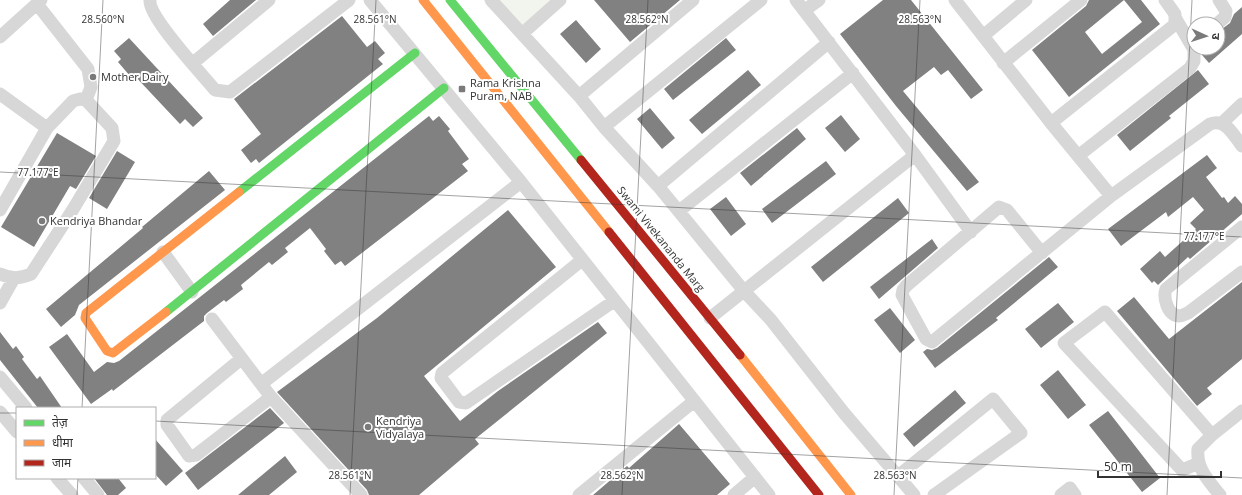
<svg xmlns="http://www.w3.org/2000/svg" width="1242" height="495" viewBox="0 0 1242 495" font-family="'Open Sans','Noto Sans Devanagari',sans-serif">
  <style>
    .green { fill: #f1f5ed }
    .building { fill: #818181; fill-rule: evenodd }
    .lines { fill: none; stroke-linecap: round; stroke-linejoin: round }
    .street { stroke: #d7d7d7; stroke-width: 13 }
    .fast { stroke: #63d668; stroke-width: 9 }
    .slow { stroke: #ff974d; stroke-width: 9 }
    .jam { stroke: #b3261e; stroke-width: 9 }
    .ticks { fill: none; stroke: #333; stroke-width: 1; stroke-opacity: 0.45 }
    .poi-dot { fill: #7a7a7a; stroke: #fff; stroke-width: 1.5 }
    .labels { text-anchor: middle; stroke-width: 4; stroke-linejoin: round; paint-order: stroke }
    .poi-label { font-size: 11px; fill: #333; stroke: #fff; text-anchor: start }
    .street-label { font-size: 11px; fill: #333; stroke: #fff }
    .ticks-label { font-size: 10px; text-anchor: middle; fill: #333; stroke: #fff; stroke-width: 4; stroke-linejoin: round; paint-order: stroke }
  </style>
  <rect width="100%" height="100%" fill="#fff"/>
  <path class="green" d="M494,0H550L520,28Z"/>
  <path class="building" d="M230,0H256L213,36L203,24Z
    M594,0H680L630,42Z
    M883,0H911L983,90L971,99L948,70L941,75L934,67L903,91L979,182L967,191L896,106L840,34Z
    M1089,0H1141L1160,24L1069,97L1032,50L1086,6ZM1124,0L1142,22L1102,54L1085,32Z
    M1242,7V34L1209,63L1202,55V48H1218V32L1230,23L1234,14Z
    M342,16L367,47L375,41L385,53L378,59L383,64L259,163L256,159L251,163L241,150L261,134L234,99Z
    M576,20L601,49L586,63L560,34Z
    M129,38L203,118L193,127L185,119L180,124L133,74L130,76L118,62L121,59L114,51Z
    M726,38L736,50L673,100L664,89Z
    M748,70L761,85L702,134L689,120Z
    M1198,70L1209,84L1169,116L1171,118L1130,151L1117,135Z
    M650,108L675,138L662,149L637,119Z
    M841,115L860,139L845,152L825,128Z
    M429,116L433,121L439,116L450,129L448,131L469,159L462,164L468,171L345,266L341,261L335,265L324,251L326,249L310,228L285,248L288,252L272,265L269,262L241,285L243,289L226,302L224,300L207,313L204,316V321L113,391L112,389L91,404L49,347L67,334L94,372L107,362L114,363L119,361Z
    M797,128L806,139L751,186L740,173Z
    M57,133L96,156L76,189L70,186L34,247L1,227Z
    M117,151L135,162L107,209L89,198Z
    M1207,155L1217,168L1206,177L1222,198L1224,197L1228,203L1235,196L1242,204V214L1190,259L1188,257L1158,285L1154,281L1152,283L1140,269L1160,251L1165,257L1196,229L1190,223L1204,210L1193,197L1168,217L1166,212L1121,246L1108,229Z
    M826,161L836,174L772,223L762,209Z
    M209,171L225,190L79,305L75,315L61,327L46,309L143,228L142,227Z
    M726,197L746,224L731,236L710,209Z
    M898,198L909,213L823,282L811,267Z
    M508,210L556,267L424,376L460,421L498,391L598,322L607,333L475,439L479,444L419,495H369L367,490L277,392L377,318Z
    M932,239L938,248L879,299L870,287Z
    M1049,257L1058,267L996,318L998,320L935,368L923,352L927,349L932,350L937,348Z
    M1242,282V359L1207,388L1212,394L1197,406L1117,311L1134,297L1169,339Z
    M1058,303L1074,322L1041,348L1025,329Z
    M890,308L915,340L900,353L874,320Z
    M0,332L13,349L16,346L24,357L22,359L37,379L40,376L62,408H38L0,360Z
    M1058,370L1086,405L1068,419L1040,385Z
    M955,390L966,403L914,447L903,434Z
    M270,408L284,423L198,490L185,473Z
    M1108,411L1160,478L1142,492L1089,425Z
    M679,424L730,484L717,495H593L627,466L629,468Z
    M155,439L183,471L166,486L155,474Z
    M285,456L297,472L269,495H238Z
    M94,478H118L126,488L118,495H107Z"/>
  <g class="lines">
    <path class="street" d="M150,0C148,17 202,74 215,90L230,92L349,0
      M370,0L521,182L769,495
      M491,0L579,96L604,127L658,186L744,291L771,320L844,413L914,495
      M796,0L915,155L971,232
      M955,0L1051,123L1111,196
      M37,4L88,69L91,87L86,100
      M805,10L819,0
      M1176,19L1193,48
      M1217,24L1225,17L1226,11L1219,0
      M523,33L560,0
      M983,36L1026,0
      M0,37L41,0
      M193,63L269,0
      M1003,63L1081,0
      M0,94L47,128
      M579,96L693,0
      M1051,123L1173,26L1175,23V14L1165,0
      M1222,123L1242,104
      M604,127L761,0
      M1078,156L1190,68L1194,61V45
      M658,186L829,42
      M0,210L47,128L73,101L80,99L86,100L112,128L114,141L72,211L31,274C20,279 11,279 0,274
      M679,211L853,73
      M1242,227L1166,289C1163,297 1167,315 1179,316C1182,316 1185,314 1188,313L1242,272
      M163,252L192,292
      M1042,253L1007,210L999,207L906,286L903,290L902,295L926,339L932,342L1111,196L1210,124C1226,118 1234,136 1242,146
      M582,260L442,373L441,378L459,402L466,403L614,301
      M0,303L14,278
      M710,318L915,155
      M212,319L271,397L361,495
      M241,359L167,420V425L189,456L196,455L271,397
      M0,377L26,408
      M261,384L521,182
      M0,412L17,432
      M1199,463L1182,470L1064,343L1105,312L1212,435
      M898,476L993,399L1021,433L934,495
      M57,478L72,495
      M84,478L98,495
      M579,495L693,402
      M734,495L755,477
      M1061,495L1070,488L1075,495
      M1220,495C1209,481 1196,469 1198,449L1212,435L1242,411"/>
    <path class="fast" d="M450,0L581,160
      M239,192L415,53
      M166,312L444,88"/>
    <path class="slow" d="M423,0L609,232
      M166,312L113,353L107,351L85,318L86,313L239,192
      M740,355L851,495"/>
    <path class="jam" d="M581,160L740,355
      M609,232L819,495"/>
  </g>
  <path class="ticks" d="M0,172L1242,237M82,408L103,0M0,413H17M155,421L1242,478M77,495L78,478M350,495L376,0M622,495L648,0M894,495L920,0M1167,495L1192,0"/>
  <g class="poi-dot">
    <circle cx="93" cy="77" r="4"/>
    <rect x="458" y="85" width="8" height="8" rx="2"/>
    <circle cx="42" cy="221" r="4"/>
    <circle cx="368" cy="427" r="4"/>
  </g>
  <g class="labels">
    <g class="poi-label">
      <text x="101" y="81">Mother Dairy</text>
      <text x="470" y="87">Rama Krishna<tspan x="470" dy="13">Puram, NAB</tspan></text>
      <text x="50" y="225">Kendriya Bhandar</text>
      <text x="376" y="425">Kendriya<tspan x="376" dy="13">Vidyalaya</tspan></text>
    </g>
    <g class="street-label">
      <text transform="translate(661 239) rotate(51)" y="4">Swami Vivekananda Marg</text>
    </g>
  </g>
  <g class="ticks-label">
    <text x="103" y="23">28.560°N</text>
    <text x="375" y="23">28.561°N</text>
    <text x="647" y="23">28.562°N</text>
    <text x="920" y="23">28.563°N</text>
    <text x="38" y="176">77.177°E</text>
    <text x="1204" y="240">77.177°E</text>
    <text x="350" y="479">28.561°N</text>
    <text x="622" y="479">28.562°N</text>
    <text x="895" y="479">28.563°N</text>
  </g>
  <rect x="16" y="407" width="140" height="72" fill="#ffffff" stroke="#adadad"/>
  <rect x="24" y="420" width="20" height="6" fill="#63d668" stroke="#adadad"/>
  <text x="52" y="427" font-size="12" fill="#333333">तेज़</text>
  <rect x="24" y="440" width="20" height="6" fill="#ff974d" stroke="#adadad"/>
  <text x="52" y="447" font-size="12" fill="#333333">धीमा</text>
  <rect x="24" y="460" width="20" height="6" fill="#b3261e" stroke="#adadad"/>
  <text x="52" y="467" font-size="12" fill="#333333">जाम</text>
  <g transform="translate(1206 36) rotate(93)"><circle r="19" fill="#ffffff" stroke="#adadad"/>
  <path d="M0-3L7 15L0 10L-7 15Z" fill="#7a7a7a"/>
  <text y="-6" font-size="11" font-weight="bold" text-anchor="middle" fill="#333333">उ</text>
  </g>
  <path d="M1098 471v6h123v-6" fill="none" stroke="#333333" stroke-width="2"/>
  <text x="1104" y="471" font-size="12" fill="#333333" stroke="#ffffff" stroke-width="3" paint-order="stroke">50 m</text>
</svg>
